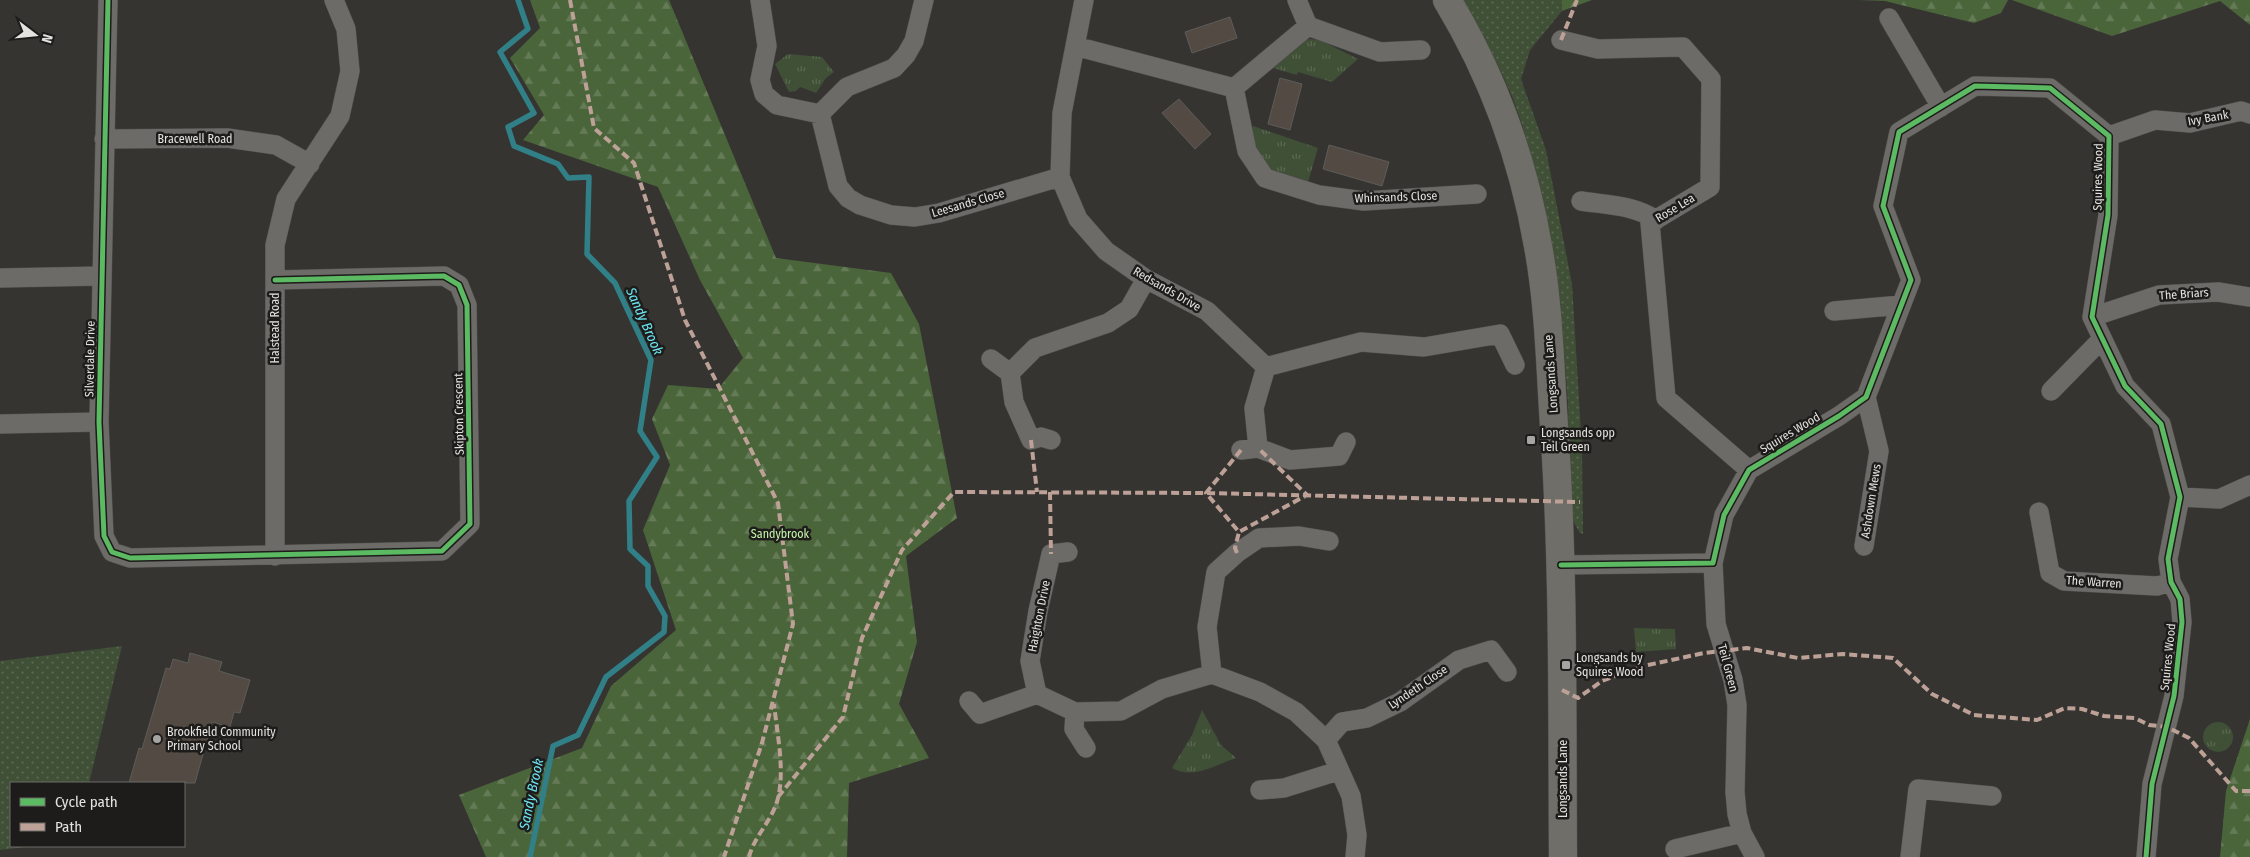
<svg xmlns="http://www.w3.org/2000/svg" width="2250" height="857" viewBox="0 0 2250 857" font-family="'Fira Sans Condensed',sans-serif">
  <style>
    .grass { fill: url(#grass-dots) }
    .forest { fill: url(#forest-firs) }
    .park { fill: url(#park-tufts) }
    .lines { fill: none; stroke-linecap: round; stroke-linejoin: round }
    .stream { stroke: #317f87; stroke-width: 5.5 }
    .building { fill: #534b43; stroke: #5d5c59 }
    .street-casing { stroke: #514f4d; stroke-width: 20 }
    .secondary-casing { stroke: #514f4d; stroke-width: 29 }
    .street { stroke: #6c6b68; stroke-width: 19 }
    .secondary { stroke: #706e69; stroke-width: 28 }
    .quiet { stroke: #bda197; stroke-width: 4; stroke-dasharray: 8 4; stroke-linecap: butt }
    .cycleway-casing { stroke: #1d1c1a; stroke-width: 8 }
    .cycleway { stroke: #5cba63; stroke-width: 5 }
    .poi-dot { fill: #a7a5a1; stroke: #1d1c1a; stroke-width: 2 }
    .labels { text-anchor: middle; stroke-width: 5; stroke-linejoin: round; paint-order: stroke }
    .street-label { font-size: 12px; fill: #e4e2de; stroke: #1d1c1a }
    .poi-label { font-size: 12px; fill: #e4e2de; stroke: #1d1c1a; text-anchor: start }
    .park-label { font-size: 12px; fill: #c3f4a9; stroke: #1d1c1a }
    .water-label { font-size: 14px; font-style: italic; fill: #6ce7f5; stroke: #1d1c1a }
  </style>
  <defs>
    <pattern id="grass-dots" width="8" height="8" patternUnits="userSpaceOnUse" patternTransform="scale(1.25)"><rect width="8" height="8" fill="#3f5036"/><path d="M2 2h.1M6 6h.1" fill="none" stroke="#5b6953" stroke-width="1.8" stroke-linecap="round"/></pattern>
    <pattern id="forest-firs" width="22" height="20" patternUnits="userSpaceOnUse" patternTransform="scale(1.25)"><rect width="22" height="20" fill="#4b653b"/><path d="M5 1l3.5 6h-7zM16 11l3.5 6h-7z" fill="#657b57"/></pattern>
    <pattern id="park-tufts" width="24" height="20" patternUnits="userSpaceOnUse" patternTransform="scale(1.25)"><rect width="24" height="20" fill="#3f5036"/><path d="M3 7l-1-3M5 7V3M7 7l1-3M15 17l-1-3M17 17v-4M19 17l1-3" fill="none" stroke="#5b6953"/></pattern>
  </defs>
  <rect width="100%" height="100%" fill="#353431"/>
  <path class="grass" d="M1462,0H1562V11L1530,50L1521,79L1546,150L1572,284L1582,449L1583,534L1580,533L1570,516L1568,404L1560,299L1542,200L1522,124L1512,96L1498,65Z
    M122,646L89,783H11V846H35L0,850V661Z"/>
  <path class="forest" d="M530,0H669L776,258L891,273L919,324L957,518L906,556L917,642L899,704L929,758L849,783L847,857H486L459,795L582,748L611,686L676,630L643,530L670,465L652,419L668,385L718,389L743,358L700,280L658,187L523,140L544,115L510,58L540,28Z
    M1562,0H1592L1562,11Z
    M1858,0H2008L2001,13L1974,23L1885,1Z
    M2012,0H2250V25L2220,1L2112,36Z
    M2250,719V857H2220L2226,791Z"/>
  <path class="park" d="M1310,39L1320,40L1358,59L1332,82L1298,72L1297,75L1273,68L1269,64L1303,40Z
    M788,54L822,57L834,72L826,78L816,93L800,87L796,91L789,92L775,64Z
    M1253,126L1318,148L1308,182C1281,176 1262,175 1254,145C1252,137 1250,133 1253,126Z
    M1634,628L1675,629L1676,649L1636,652Z
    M1202,710L1221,745L1236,758C1215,765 1193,780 1172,768L1192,735Z
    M2203 737a15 15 0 1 1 30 0a15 15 0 1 1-30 0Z"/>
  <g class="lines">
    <path class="stream" d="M518,0L528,29L500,52L534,113L508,127L514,146L558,164L568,178L589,177L587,254L615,283L651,360L640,431L657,457L629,501L630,549L648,566V586L665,616L664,632L606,677L578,735L553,746L530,857"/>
  </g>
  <path class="building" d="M1230,17L1237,38L1192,53L1185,32Z
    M1280,78L1302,84L1290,130L1268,124Z
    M1179,99L1211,134L1195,149L1162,113Z
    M1329,145L1389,162L1382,186L1323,169Z
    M190,653L222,662L219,671L250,680L240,713L234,712L230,727L212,722L195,783H129L139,748L142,749L166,668L170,669L173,659L188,663Z"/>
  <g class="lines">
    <g class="street-casing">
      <path id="street" d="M108,0L99,422L104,536L112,552L130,558L442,551L470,524L467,305L459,285L444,276L275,280
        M760,0L767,46L760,80L764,94L777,105L820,114
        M924,0L914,41L906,55L894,68L847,87L820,114L838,186L848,198L860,205L891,215L915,217L939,213L1060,177
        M1084,0L1062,113L1060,177L1078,219L1106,251L1146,279L1207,311L1266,367L1361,342L1424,347L1500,334L1515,365
        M1297,0L1308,26L1380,52L1421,50
        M1889,18L1941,107
        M1561,40L1598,49L1683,47L1711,79L1710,187L1650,223L1666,398L1749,470
        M1075,46L1234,88L1308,26
        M1234,88L1247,151L1265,178L1319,195L1364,201L1477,194
        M2109,136L2155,120L2190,123L2241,111L2250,114
        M104,139L227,138L276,145L310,164
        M1581,201C1607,205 1634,205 1656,220
        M0,278L101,276
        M1834,311L1901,305
        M2092,317L2159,295L2218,292L2250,297
        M991,359L1010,373L1014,402L1031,440L1041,437L1051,440
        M1010,373L1035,348L1108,323L1129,309L1146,279
        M2051,391L2102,339
        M0,424L99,422
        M1258,448L1254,408L1266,367
        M1241,450L1258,448L1290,460L1339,456L1346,442
        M2180,497L2219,499L2250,485
        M2039,512L2050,573L2064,581L2157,586L2171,582
        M1864,546L1879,451L1866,397
        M1068,552L1051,554L1038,611L1030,661L1037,694L1075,712L1121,711L1162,689L1212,674L1260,692L1296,712L1326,740L1351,796L1357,835L1355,857
        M275,556V245L286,199L340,116L350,71L346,29L334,0
        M1713,563L1716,624L1733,680L1737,705L1735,792L1737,814L1742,833L1755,857
        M1561,565L1713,563L1724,515L1749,470L1839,416L1866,397L1911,280L1883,206L1899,132L1975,86L2050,88L2109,136L2108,215L2092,317L2125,386L2161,424L2180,497L2168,559L2171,582L2180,599L2182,622L2174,696L2152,784L2146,857
        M1212,674L1207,627L1216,572L1237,553L1259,538L1299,536L1329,541
        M969,701L980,714L1037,694
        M1075,712L1074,729L1086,748
        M1326,740L1342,722L1367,718L1400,702L1459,660L1491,650L1507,672
        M1260,790L1284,788L1338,771
        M1675,849L1742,833
        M1910,857L1918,789L1992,796"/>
    </g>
    <g class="secondary-casing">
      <path id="secondary" d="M1447,0C1493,76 1523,159 1538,246C1549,305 1550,366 1554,426C1564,569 1562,713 1563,857"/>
    </g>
    <use href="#street" class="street"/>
    <use href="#secondary" class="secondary"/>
    <path class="quiet" d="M570,0L594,128L634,163L685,320L778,503L793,624L762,743L724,857
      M1561,40L1577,0
      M1031,440L1037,492
      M1241,450L1206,493L1239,532L1307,495L1258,448
      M1050,492L1051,554
      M1237,553L1235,548L1239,532
      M1562,690L1578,698L1602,681L1639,667L1704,653L1747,648L1798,658L1843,654L1893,658L1932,694L1974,715L2037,720L2065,708L2082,709L2104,716L2135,718L2149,725L2167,727L2189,738L2236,791H2250
      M778,797L843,717L862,638L902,550L954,492L1206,493L1580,502
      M749,857C754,836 773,820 778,798C785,770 777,733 774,704"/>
    <g class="cycleway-casing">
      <path id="cycleway" d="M108,0L99,422L104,536L112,552L130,558L442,551L470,524L467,305L459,285L444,276L275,280
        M1561,565L1713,563L1724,515L1749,470L1839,416L1866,397L1911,280L1883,206L1899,132L1975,86L2050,88L2109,136L2108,215L2092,317L2125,386L2161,424L2180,497L2168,559L2171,582L2180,599L2182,622L2174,696L2152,784L2146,857"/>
    </g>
    <use href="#cycleway" class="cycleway"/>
  </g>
  <g class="poi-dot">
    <rect x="1526" y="435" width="10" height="10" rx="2.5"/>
    <rect x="1561" y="660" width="10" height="10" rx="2.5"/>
    <circle cx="157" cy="739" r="5"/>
  </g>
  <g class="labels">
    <g class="street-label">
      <text transform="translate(2208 118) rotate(-10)" y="4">Ivy Bank</text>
      <text x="195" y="143">Bracewell Road</text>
      <text transform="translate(2098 177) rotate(-89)" y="4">Squires Wood</text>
      <text transform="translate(1396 197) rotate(-2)" y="4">Whinsands Close</text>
      <text transform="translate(968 203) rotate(-16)" y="4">Leesands Close</text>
      <text transform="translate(1675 208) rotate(-31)" y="4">Rose Lea</text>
      <text transform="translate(1167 289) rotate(30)" y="4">Redsands Drive</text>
      <text transform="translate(2184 294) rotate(-4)" y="4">The Briars</text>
      <text transform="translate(275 328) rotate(-90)" y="4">Halstead Road</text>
      <text transform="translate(90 359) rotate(-89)" y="4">Silverdale Drive</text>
      <text transform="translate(1551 374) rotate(-94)" y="4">Longsands Lane</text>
      <text transform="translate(459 414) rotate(-91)" y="4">Skipton Crescent</text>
      <text transform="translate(1790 433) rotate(-31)" y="4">Squires Wood</text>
      <text transform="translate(1871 501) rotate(-81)" y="4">Ashdown Mews</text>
      <text transform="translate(2094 582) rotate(4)" y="4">The Warren</text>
      <text transform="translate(1039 616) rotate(-79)" y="4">Haighton Drive</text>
      <text transform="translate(2168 657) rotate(-84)" y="4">Squires Wood</text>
      <text transform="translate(1728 668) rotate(75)" y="4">Teil Green</text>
      <text transform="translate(1418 687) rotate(-34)" y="4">Lyndeth Close</text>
      <text transform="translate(1563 779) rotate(-90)" y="4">Longsands Lane</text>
    </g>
    <g class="poi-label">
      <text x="1541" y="437">Longsands opp<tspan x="1541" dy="14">Teil Green</tspan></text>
      <text x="1576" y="662">Longsands by<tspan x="1576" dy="14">Squires Wood</tspan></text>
      <text x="167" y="736">Brookfield Community<tspan x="167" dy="14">Primary School</tspan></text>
    </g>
    <g class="park-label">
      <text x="780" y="538">Sandybrook</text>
    </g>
    <g class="water-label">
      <text transform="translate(645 321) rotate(66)" y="5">Sandy Brook</text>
      <text transform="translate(531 794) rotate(-78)" y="5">Sandy Brook</text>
    </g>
  </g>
  <rect x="10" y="782" width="175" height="65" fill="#1d1c1a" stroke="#6d6b68"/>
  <rect x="20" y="798" width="25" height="8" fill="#5cba63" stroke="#6d6b68"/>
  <text x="55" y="807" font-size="15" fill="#e4e2de">Cycle path</text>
  <rect x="20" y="823" width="25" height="8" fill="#bda197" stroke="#6d6b68"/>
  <text x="55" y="832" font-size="15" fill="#e4e2de">Path</text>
  <g transform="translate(35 35) rotate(106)" stroke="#1d1c1a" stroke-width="4" paint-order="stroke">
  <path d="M0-4L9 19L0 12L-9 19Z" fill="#e4e2de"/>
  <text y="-8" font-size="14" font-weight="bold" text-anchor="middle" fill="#e4e2de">N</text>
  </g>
</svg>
